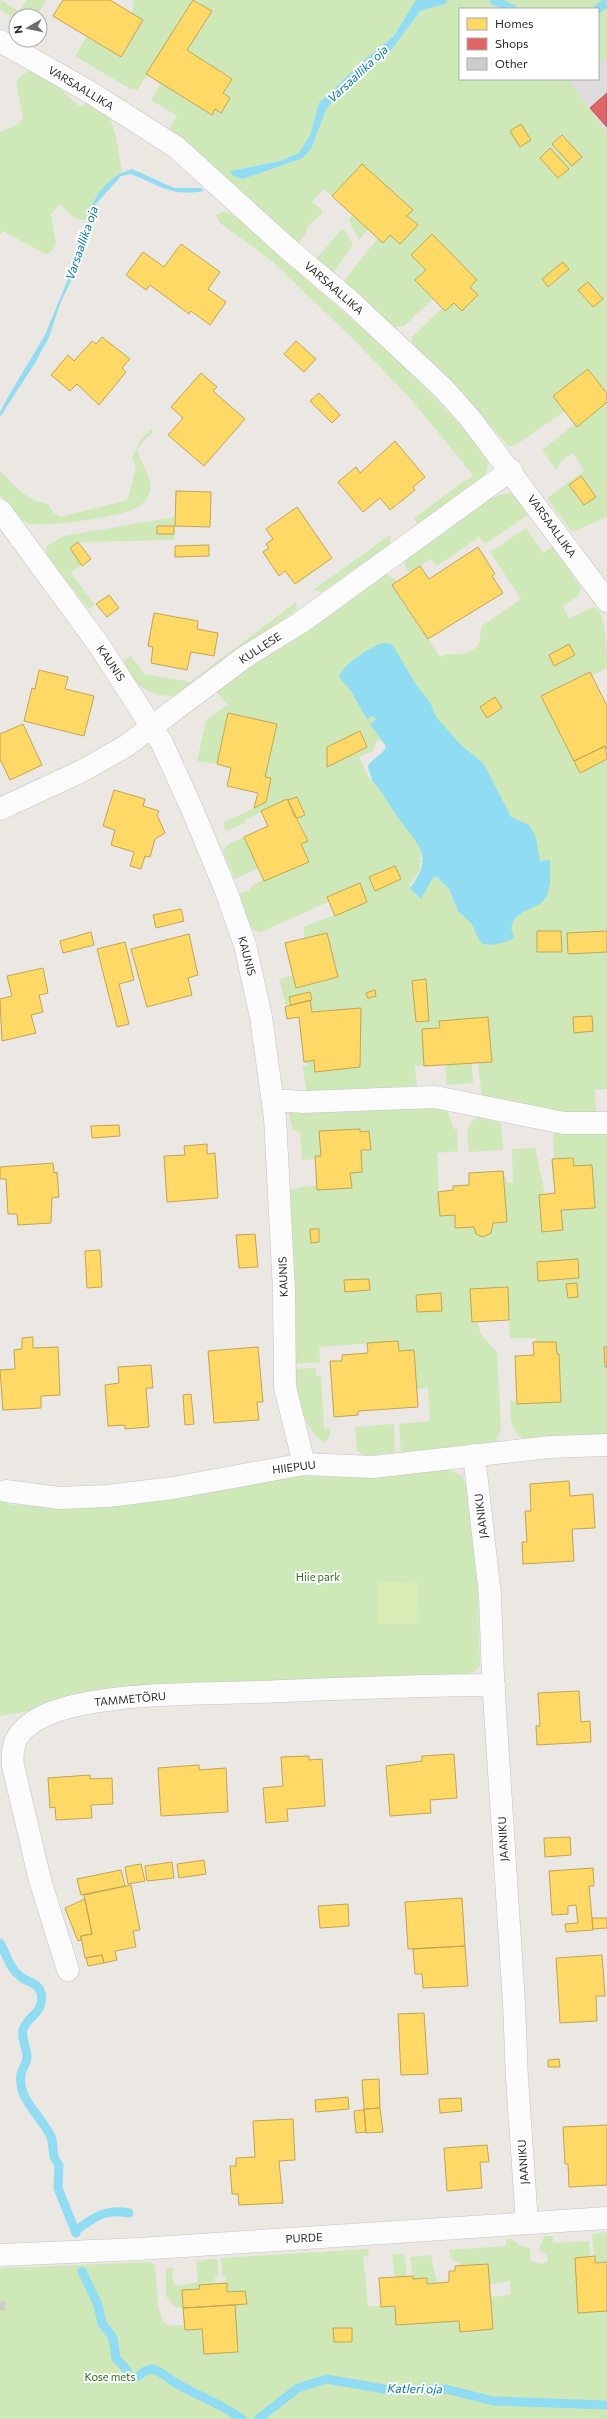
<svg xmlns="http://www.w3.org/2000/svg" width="607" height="2419" viewBox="0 0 607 2419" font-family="Commissioner,sans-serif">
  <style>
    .industrial { fill: #dfdcde }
    .green { fill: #cee8b8; fill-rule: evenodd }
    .pitch { fill: #daecb6 }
    .water { fill: #90dcf2 }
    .homes { fill: #ffd966; stroke: #c0a555 }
    .shops { fill: #e06666; stroke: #a55 }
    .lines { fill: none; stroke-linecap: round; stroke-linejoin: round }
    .stream { stroke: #90dcf2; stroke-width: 9 }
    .building { fill: #cfcdc9; stroke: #d6d3ce }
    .street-casing { stroke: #c4c3c3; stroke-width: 23 }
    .street { stroke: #fcfbfb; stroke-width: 22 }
    .labels { text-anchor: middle; stroke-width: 4; stroke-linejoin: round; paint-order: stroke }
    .street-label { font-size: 11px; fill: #2c2c2c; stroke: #fff }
    .park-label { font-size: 11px; fill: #2b7115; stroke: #fff }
    .water-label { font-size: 12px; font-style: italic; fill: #0277ab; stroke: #fff }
  </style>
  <rect width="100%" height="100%" fill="#ebe7e2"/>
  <path class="industrial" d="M607,57V134L571,83L576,79H598V64Z"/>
  <path class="green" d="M1,0L19,11L27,0H46L36,16H16V20L0,9Z
    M134,0H193L137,91L133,88L132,90L75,56L87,37L121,57L143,21L132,13Z
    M196,0H416L394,36L363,61L319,103L310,135L299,153L280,161L230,171L233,176L243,179L303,158L311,149L326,110L332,101L354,80L389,53L418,14L425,0H607V57L598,64V9H460V79H576L571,83L607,134V394L588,369L565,411L514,446H508L474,406L412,343V337L416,333L442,308L445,311L454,303L462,311L478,295L470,287L477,280L432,234L411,255L426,270L415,280L433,299L404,326L394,327L344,281L378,238L390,235L400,244L417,226L407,216L412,210L362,164L332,196L323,189L312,202L321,209L322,213L308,226L306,234L298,243L169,130L177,116L151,100L161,83L211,115L215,109L221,112L230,98L223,93L232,78L187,50L212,11Z
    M30,71C52,72 63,96 80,106L88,103L110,118L116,137L122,172L90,208L86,221L73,217L64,207L59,204L51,215L56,243L51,252L45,254L3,231L0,234V132L16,125L23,118L16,82L23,74Z
    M224,211L235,216C321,296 416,366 489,460L486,475L418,524L414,518L473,475L410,398L353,339L273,262L220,223L216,215Z
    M352,215L368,229L359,240L349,220Z
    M342,229L345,231L353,245L333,273L316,259Z
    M607,402V517L572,532L547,498L584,471L573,453L561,461L556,470L542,450L575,424L577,427Z
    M151,429L154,432L146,438L137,450C141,462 153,479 150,491C148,499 141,506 134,509C119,516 38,530 25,522C15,516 10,502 0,495V471C15,486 27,501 48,504L54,513L61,517L128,500L136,467L132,458L141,439Z
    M510,493L516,497L528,515L485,544L479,537L437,566L431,559L410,573L405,566L404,560C430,541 479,496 510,493Z
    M175,517L174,540L78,542L70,548L82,565L71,573L95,605L89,609L46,556L47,546L64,536Z
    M526,528L543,553L553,546L581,588L578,596L563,606L569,619L593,607C607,610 607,654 607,668L592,676L589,672L541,696L580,772L607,759V1089L595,1090L596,1113L569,1115L482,1099L478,1062L492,1061L488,1017L439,1021L440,1028L422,1029L424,1065L415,1066L417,1086L307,1094L302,1066H307L306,1061L314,1060L316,1072L360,1067L361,1009L312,1012L310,992L290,997L291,1005L286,1006L279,979L293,975L296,988L338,978L327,933L305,938L303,927L367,902L360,884L330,901L261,932C245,930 243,908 238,894L249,891L254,884L309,861L301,844L308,840L298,818L305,815L297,797L262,810V812L244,820L245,823L226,831L223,823L266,802L271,778L265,777L277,724L228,713L217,764L197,761L206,720L228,705L215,690L386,574L397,581L392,585L440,657C453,650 467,660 478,645C482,639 479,632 482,626L521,599L490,552ZM373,714L540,862L550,874C550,911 526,902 508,926L463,915L458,911L449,889L437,877L410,888L409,885C416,878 421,871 421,860L418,858L422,857L409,813L373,779L370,780L359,757L373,751L376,742L380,739L386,746L384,751L368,765L370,774L392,741ZM592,1016L593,1031L574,1032V1017Z
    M390,535V544L322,592L313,590Z
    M296,602L297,609L244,650L177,695C153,699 135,686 124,665L125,660L131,656L144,674L190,682Z
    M244,837L258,868L235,879L223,852L226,846Z
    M472,1063L473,1083L447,1085L445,1065Z
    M446,1108L454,1129H457L458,1151L437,1153L440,1216L455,1215V1228L474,1227L476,1234L483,1237L491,1233L493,1223L507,1222L503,1171L508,1183L513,1182L512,1149L535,1148L545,1194L539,1195L542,1231L562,1230L561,1210L595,1208L592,1165L574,1166L573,1158L554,1159L553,1135L556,1131H607V1436L526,1441C510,1432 510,1417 510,1401H517V1404L561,1402L559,1355L557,1354L556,1342H535L537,1338H510L508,1287L470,1289L472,1322H478L480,1333L497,1353L501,1428L495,1444L401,1452L399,1424L430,1421L428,1388L417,1389L414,1350L399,1351L398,1341L319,1347L320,1362L291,1364L287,1194C294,1186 307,1186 317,1186L318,1190L351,1188L350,1173L362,1172L361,1150L371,1149L369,1131L360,1132V1129L320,1131L321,1156H315V1159L302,1160L300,1133L293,1130L288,1111Z
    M478,1117L501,1123L503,1150L469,1152C467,1139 464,1124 478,1117Z
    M316,1368V1376L321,1375L324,1428L330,1429C331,1435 329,1439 324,1443C301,1425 297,1396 290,1369Z
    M394,1424L395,1454L388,1453L363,1456L357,1450L355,1427Z
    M448,1469L462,1476L468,1488L477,1569L480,1666L475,1671L463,1676L196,1683L0,1716V1497L6,1503L13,1505L74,1507L230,1488L301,1476L371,1478Z
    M607,2232V2419H0V2269L3,2268L151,2262L155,2266L158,2306L163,2322L170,2326L185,2325V2330L202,2329L204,2354L238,2352L235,2305L246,2304L245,2291L227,2292L225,2276H222L221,2258L368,2249L369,2256H363L368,2306H395L396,2325L459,2321L461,2332L493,2329L491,2297L511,2295L510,2281L490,2284L488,2264L460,2266L459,2261H452L449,2250L506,2246V2239H511L521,2246L530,2248V2261L542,2264L548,2262L547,2254L539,2250L544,2236H553V2243L589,2241L590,2257L594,2256L592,2234Z
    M404,2254L407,2276L395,2277L392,2255Z
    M431,2255L437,2283L427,2284V2278L413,2279L410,2257Z
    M210,2259L218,2260V2276L215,2277V2284L200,2285V2289L182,2290L183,2308L174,2307L166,2296V2268H173L172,2276L175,2286L198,2282L196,2261Z"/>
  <path class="pitch" d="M379,1582L418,1583L417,1624H379Z"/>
  <path class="water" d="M416,0H425L418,14L389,53L354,80L332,101L326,110L311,149L303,158L243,179L233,176L230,171L280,161L299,153L310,135L319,103L363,61L394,36Z
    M132,169L174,188H201L204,191C171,197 159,185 131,174L121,176L96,204L89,225L85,251L60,304L49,337L35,363L0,417V412L8,397L45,335L80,250L90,208L100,191L110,181L119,174Z
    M383,643L391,644L395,649L415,683L430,702L436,717L462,746L484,764L511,817L529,825L536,837L540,861L550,860V883L547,896L540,904L523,912L514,919L511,928L514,938C506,943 489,947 481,943L471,923L458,911L449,889L437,877L433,878L421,899L410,888C433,858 421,848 402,823C391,808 383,793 372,780L368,767C371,758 384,755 386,746L370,724L376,720L373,716L367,719L351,691L339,677C345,662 368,649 383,643Z"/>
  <path class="homes" d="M63,0H110L143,20L121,57L53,16Z
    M193,0L212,11L187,50L232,79L223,93L230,98L221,113L215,109L212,115L146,74Z
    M521,124L531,140L520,147L510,131Z
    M562,135L582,157L572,166L552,144Z
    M550,148L569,169L558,178L540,158Z
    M362,164L413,210L407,216L418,225L400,244L390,235L383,243L332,196Z
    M432,234L477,280L470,287L478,295L462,311L454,303L445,311L415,280L426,270L411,255Z
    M181,244L220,272L208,289L226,302L210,325L191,311L189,314L150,285L146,290L126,275L143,252L164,267Z
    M563,262L569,269L548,287L542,279Z
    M588,282L603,299L593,307L578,290Z
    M102,337L130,359L122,368L126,372L99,405L77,384L70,391L51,375L68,355L74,361L92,341L96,344Z
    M296,341L316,359L304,372L284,354Z
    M588,369L607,394V402L577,427L553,396Z
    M201,373L217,387L213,391L245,419L204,466L168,435L183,418L171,407Z
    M319,393L340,415L332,423L310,401Z
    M395,441L425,477L413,487L415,490L390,510L380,498L363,512L338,482L356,467L360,473Z
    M581,476L596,497L584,505L569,485Z
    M176,491L211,492L210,527L175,526Z
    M297,507L332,558L295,584L285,571L279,576L263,552L269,548L266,544L273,539L266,529Z
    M157,526H174V534H157Z
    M78,542L91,559L82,566L70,548Z
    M209,545V556L175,557V546Z
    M478,547L495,574L492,576L503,593L428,639L392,585L420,566L429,579Z
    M109,595L119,608L107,617L96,604Z
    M154,613L198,621L197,629L218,633L214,656L191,652L187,670L151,663L153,647L148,646Z
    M569,644L575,655L554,666L549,655Z
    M39,670L68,677L65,689L94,696L84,736L24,721L32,688L35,689Z
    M590,672L607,706V749L605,746L574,761L541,696Z
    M495,697L502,708L487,718L480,707Z
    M228,713L277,724L265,777L271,778L266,802L254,808L258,793L227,786L231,768L217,764Z
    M23,724L42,765L10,780L0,759V734Z
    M360,731L367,747L327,767V747Z
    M605,746L607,759L580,773L574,761Z
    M114,790L145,799L143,806L159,811L157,815L165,833L155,839L150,857L145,856L141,869L130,866L134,852L111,845L115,830L103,826Z
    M297,797L305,815L298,818L295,817L288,800Z
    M287,799L308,841L301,844L309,862L264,881L244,837L268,826L261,811Z
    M395,866L401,879L375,891L369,877Z
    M360,883L367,902L335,916L327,897Z
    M181,909L184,921L156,928L153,915Z
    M537,931H561L562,952H537Z
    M607,931V952L568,954L567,933Z
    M91,932L94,945L63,953L60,941Z
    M327,933L338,977L296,988L285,943Z
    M189,934L198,975L188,978L192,995L147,1007L131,949Z
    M125,942L134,980L119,984L129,1024L117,1027L97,949Z
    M43,968L48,993L39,995L43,1012L31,1015L36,1033L2,1041L0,999L12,996L7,976Z
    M426,979L429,1021L416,1022L412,981Z
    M375,990L376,996L368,998L366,993Z
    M310,992L312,1000L291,1005L289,997Z
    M310,1000L312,1012L361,1008L360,1067L315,1072L314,1060L304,1062L299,1017L287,1019L285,1007Z
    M592,1016L593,1031L574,1033L573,1017Z
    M488,1017L492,1062L424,1066L422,1029L440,1028L439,1021Z
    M119,1125L120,1136L92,1138L91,1126Z
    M360,1129V1132L369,1131L371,1150H361L362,1172L350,1173L352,1188L317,1190L315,1156H321L319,1131Z
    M207,1144V1154L215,1153L218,1198L167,1202L164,1156L185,1155L184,1146Z
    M573,1158L574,1166L592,1165L595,1208L561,1210L563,1230L542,1232L539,1195L555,1193L552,1159Z
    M53,1163L54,1173L57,1172L59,1197L52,1198L51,1223L18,1225L17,1214H8L6,1179H0V1167Z
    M503,1171L507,1222L493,1223L491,1233L483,1237L476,1234L474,1227L455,1228V1215L440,1216L438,1192L453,1190V1186L469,1185V1173Z
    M310,1229H319V1242L311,1243Z
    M255,1234L258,1267L239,1268L236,1235Z
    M100,1250L102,1287L87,1288L85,1251Z
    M578,1259L579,1278L538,1281L537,1262Z
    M369,1279L370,1290L345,1292L344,1280Z
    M577,1283L578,1297L568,1298L566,1284Z
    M508,1287L509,1320L472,1322L470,1289Z
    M441,1293L442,1311L417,1312L416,1295Z
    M33,1337V1348L58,1347L60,1395L41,1396V1408L3,1410L0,1370L15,1369L14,1350L22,1349V1338Z
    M398,1341L399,1351L414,1350L418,1407L358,1411V1415L334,1417L330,1361H342V1355L368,1353L367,1343Z
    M533,1342H556L557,1354H559L561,1402L517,1404L515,1356L534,1355Z
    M258,1347L263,1402H257L259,1420L214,1423L208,1351Z
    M604,1347H607V1367H605Z
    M151,1365L153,1388H146L149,1427L125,1429V1425L108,1426L105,1385L119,1383L118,1367Z
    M191,1394L194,1424L185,1425L183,1395Z
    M569,1481L570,1496L593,1494L595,1528L572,1529L574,1561L523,1564L522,1542H527L525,1511H531L530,1484Z
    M579,1691L581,1722L590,1721L591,1742L537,1745L536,1726H540L538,1693Z
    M454,1754L457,1798L430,1800L431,1813L390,1816L386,1766L422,1761V1756Z
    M309,1756V1760L322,1759L325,1806L287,1809L288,1821L266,1823L263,1788L283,1786L281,1757Z
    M199,1765V1770L226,1768L228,1812L161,1816L158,1768Z
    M90,1775V1779L112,1778L113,1804L91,1805L92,1818L56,1820L55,1807L50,1808L48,1778Z
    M570,1837L571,1855L545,1857L544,1838Z
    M204,1860L206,1874L179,1878L177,1864Z
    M172,1862L174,1878L147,1881L145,1866Z
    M141,1864L145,1881L128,1884L125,1867Z
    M593,1868L594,1886H589L593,1930L566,1932L565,1924L578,1923L576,1905L568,1906V1914L552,1915L549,1871Z
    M121,1870L125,1886L81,1895L77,1879Z
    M131,1885L140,1930L133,1931L136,1947L115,1951L117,1960L104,1963L102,1955L85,1958L81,1936L92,1934L84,1895Z
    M462,1898L465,1946L408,1949L405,1902Z
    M85,1899L92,1934L81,1936V1940L78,1941L65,1908Z
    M348,1904L349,1926L320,1928L318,1906Z
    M592,1918H607V1928L593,1929Z
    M465,1946L468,1986L423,1988L422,1974H415L413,1949Z
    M102,1955L104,1963L88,1966L86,1958Z
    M602,1955L605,1996H596L597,2021L560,2023L556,1958Z
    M424,2013L428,2074L401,2075L398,2014Z
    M559,2059L560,2067H548V2060Z
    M379,2079L380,2108L364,2109L362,2080Z
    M348,2097L349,2109L316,2112L315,2100Z
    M461,2098L462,2111L440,2113L439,2099Z
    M380,2108L383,2132L366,2133L364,2109Z
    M364,2110L366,2132L356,2133L354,2111Z
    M293,2119L295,2160L279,2161L283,2203L239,2205L238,2194H232L230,2166H236V2158L255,2157L253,2121Z
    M607,2125V2185L569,2187L568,2164H565L563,2127Z
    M487,2145L489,2162H480L482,2188L447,2191L444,2148Z
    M595,2256V2263L607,2262V2311L578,2313L575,2258Z
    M488,2264L493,2329L460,2332L459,2321L396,2325L395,2306L381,2307L379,2278L413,2276V2279L427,2278V2284L449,2282V2271H455V2266Z
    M227,2283V2292L245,2291L247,2304L183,2308L182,2290L200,2289L199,2285Z
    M235,2305L238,2352L204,2354L202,2329L185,2330L183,2308Z
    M333,2328H352V2342H334Z"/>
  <path class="shops" d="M607,93V127L590,108Z"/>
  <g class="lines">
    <path class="stream" d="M494,0L512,9
      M417,7L443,0
      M598,9L607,2
      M0,1943C7,1955 9,1968 21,1977C28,1983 38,1982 41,1993C45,2014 27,2015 23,2030C21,2040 27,2048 27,2057C27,2064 22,2068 21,2074C17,2100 42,2116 51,2137C55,2147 50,2155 59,2165L58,2188L76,2233
      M75,2231C94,2218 104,2208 129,2213
      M82,2271L98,2305L102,2323L113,2338L116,2358L127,2370L130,2379C139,2379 143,2369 152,2369C161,2370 170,2381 179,2385C201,2397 221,2404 242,2419
      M258,2419L298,2388L327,2379L389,2390L446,2389L493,2401L607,2405"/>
  </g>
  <path class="building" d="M0,2301H5V2310L0,2311Z"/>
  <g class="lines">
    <g class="street-casing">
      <path id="street" d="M0,41L88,91L176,147L285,246L350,301L443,388L469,417L607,601
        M0,510L99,645L162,743L192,809L226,891L245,945L261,1017L275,1118L284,1291L285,1387L304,1464
        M0,809L82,771L126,746L245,657L300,623L511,470
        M273,1100L303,1102L435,1097L564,1123H607
        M474,1455L490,1595L493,1678L514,2003L517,2079L527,2223
        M6,1491L60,1498L108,1496L173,1488L304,1464L373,1467L550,1447L607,1445
        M68,1970L40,1880L13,1766C11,1748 15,1735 30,1724C73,1691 202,1694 258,1692C336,1689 415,1685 494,1685
        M0,2255L139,2249L607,2218"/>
    </g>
    <use href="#street" class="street"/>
  </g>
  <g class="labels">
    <g class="street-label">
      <text transform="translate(81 88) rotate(31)" y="4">VARSAALLIKA</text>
      <text transform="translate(334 288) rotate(41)" y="4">VARSAALLIKA</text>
      <text transform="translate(552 526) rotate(54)" y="4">VARSAALLIKA</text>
      <text transform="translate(260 648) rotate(-33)" y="4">KULLESE</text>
      <text transform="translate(111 663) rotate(56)" y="4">KAUNIS</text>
      <text transform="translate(247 956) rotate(75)" y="4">KAUNIS</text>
      <text transform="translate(283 1277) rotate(-92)" y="4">KAUNIS</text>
      <text transform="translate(294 1467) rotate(-7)" y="4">HIIEPUU</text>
      <text transform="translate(481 1516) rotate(-97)" y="4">JAANIKU</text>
      <text transform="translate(130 1699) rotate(-5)" y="4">TAMMETÕRU</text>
      <text transform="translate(503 1839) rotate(-93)" y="4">JAANIKU</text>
      <text transform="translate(523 2162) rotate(-94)" y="4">JAANIKU</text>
      <text transform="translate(304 2238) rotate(-3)" y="4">PURDE</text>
    </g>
    <g class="park-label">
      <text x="318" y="1581">Hiie park</text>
      <text x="110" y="2381">Kose mets</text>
    </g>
    <g class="water-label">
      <text transform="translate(358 74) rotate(-43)" y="4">Varsaallika oja</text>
      <text transform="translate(82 243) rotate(-71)" y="4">Varsaallika oja</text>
      <text transform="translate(415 2389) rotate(1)" y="4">Katleri oja</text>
    </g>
  </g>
  <rect x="459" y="8" width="140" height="72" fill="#ffffff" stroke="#ababab"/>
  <rect x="467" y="18" width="20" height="12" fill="#ffd966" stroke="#ababab"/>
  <text x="495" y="28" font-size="12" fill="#2c2c2c">Homes</text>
  <rect x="467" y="38" width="20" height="12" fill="#e06666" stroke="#ababab"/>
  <text x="495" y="48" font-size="12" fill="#2c2c2c">Shops</text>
  <rect x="467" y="58" width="20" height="12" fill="#cfcdc9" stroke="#ababab"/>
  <text x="495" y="68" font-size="12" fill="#2c2c2c">Other</text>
  <g transform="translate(28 28) rotate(261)"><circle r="19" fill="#ffffff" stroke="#ababab"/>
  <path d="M0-3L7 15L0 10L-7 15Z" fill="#6f6d6c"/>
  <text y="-6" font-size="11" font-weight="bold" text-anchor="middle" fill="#2c2c2c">N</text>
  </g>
</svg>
